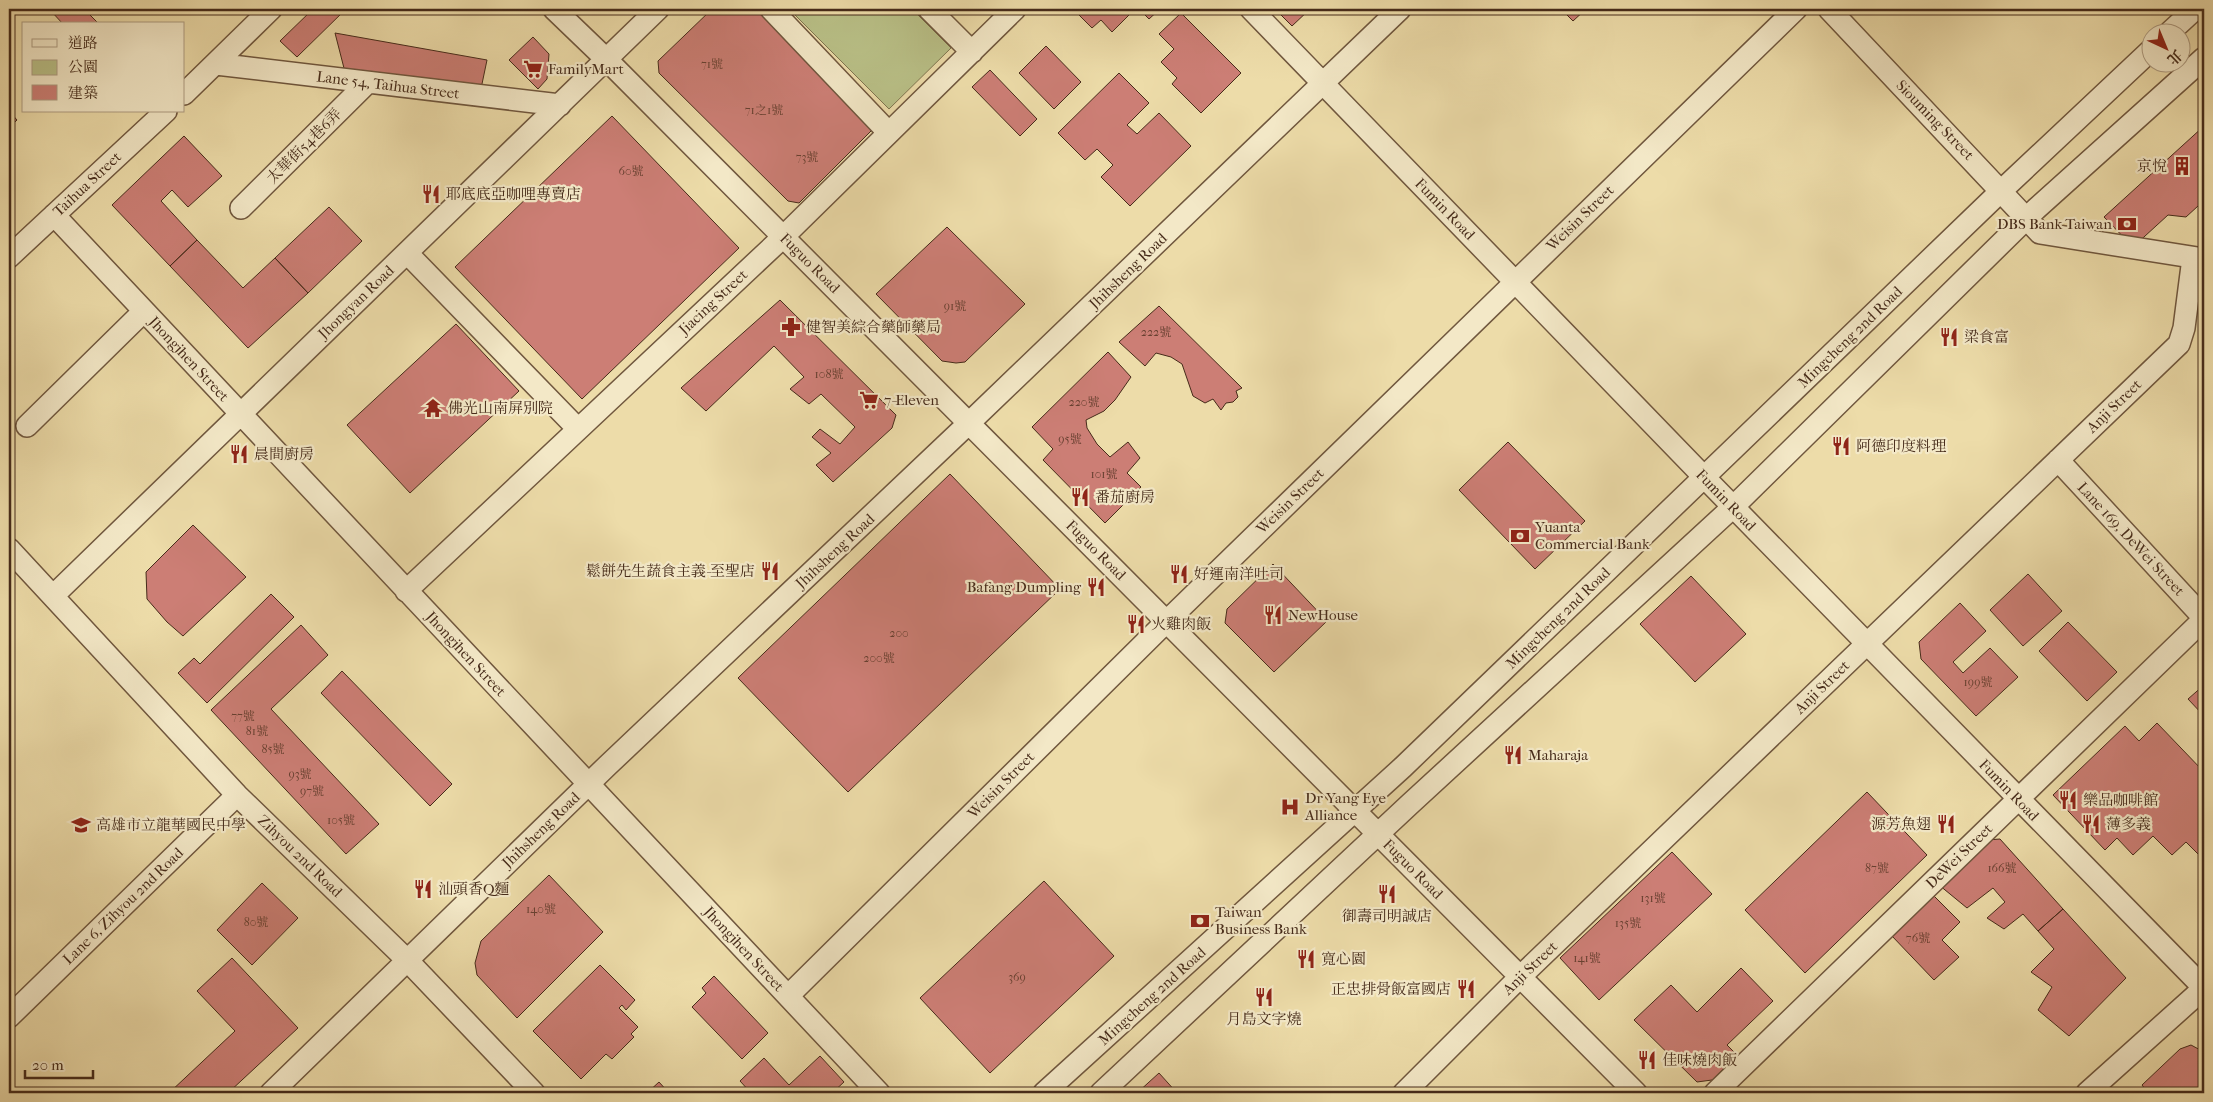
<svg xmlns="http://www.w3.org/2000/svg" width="2213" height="1102" viewBox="0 0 2213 1102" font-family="'IM FELL French Canon','Noto Serif TC',serif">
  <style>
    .green { fill: #b9c087; stroke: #807650 }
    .building { fill: #cc7e75; stroke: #462b1a }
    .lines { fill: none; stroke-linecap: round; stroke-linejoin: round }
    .minor-casing { stroke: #70573e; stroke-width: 24 }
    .minor { stroke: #f3e8c7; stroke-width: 21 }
    .labels { text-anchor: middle; stroke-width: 4.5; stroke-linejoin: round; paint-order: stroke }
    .number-label { font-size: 12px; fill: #684031 }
    .poi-label { font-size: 15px; fill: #462b1a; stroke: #f3e8c7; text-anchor: start }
    .street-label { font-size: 15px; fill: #462b1a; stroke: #f3e8c7 }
  </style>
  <rect width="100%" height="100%" fill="#eddca9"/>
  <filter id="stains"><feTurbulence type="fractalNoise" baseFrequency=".004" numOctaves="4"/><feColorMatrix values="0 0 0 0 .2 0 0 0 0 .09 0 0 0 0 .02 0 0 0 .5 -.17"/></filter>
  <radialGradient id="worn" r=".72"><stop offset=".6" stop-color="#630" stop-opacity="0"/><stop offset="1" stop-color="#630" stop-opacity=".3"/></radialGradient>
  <path class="green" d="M789,9H912L951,48L889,109Z"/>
  <path class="building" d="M53,9H93L88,13L98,23L63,24L51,11Z
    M313,9H346L297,57L280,41Z
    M712,9H757L872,130L799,203L788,201L659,73L658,61Z
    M1073,9H1135L1112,32L1101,20L1092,28Z
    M1139,9H1160L1149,19Z
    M1275,9H1310L1292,26Z
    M1561,9H1586L1573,21Z
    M1181,13L1241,73L1201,113L1172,84L1177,78L1161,62L1174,49L1159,34Z
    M335,33L487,60L478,103L346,76Z
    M533,37L549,54L547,79L538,89L509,60Z
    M1046,46L1081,82L1054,109L1019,73Z
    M990,70L1037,119L1020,136L972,87Z
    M1119,73L1149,103L1127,125L1137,134L1159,113L1191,146L1130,206L1101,177L1113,165L1097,149L1085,160L1058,133Z
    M9,111L17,120L9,128Z
    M612,116L739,248L582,399L455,267Z
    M2204,126V206H2198L2186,217L2168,215L2133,247L2104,217Z
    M184,136L222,176L188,207L172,190L161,201L197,240L170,266L112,205Z
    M329,207L362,241L308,293L275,258Z
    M947,227L1025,304L965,362L956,363L942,361L876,294Z
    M197,240L243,288L275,258L308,293L248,348L170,266Z
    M780,300L896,415L892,428L833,482L816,465L831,453L812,437L820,429L840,444L855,427L821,394L809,404L790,389L804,377L774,346L706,411L681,388Z
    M1159,306L1242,388L1236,391L1238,397L1233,402L1226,403L1221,410L1213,399L1205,403L1193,396L1182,364L1171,357L1156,353L1145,366L1119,342Z
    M456,324L519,391L410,493L347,425Z
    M1108,352L1131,377L1115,400L1104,411L1086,420L1087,428L1097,444L1110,457L1128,442L1140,458L1127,473L1141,487L1105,523L1043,460L1053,449L1032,427Z
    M1508,442L1585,521L1535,569L1459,490Z
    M950,474L1060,589L848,792L738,678Z
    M193,525L246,577L183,636L167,622L147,599L146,572Z
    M1273,564L1327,621L1274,672L1225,623L1227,609Z
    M2028,574L2062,611L2023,646L1990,610Z
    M1691,576L1746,634L1695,682L1640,624Z
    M271,594L294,617L207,703L178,673L194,658L200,664Z
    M1960,603L1986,631L1953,662L1963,673L1990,648L2018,677L1976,716L1921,659L1919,642Z
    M2068,622L2117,672L2087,701L2039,651Z
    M301,625L328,655L271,709L379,824L346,854L211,710Z
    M342,671L452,784L430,806L321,693Z
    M2204,685V716L2188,699Z
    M2157,723L2204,772V854L2201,857L2186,842L2172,855L2153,836L2133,855L2117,838L2105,850L2053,795L2125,726L2139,741Z
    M1867,792L1927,855L1805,973L1745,910Z
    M2000,839L2063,909L2038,931L2023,914L2004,929L1987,918L2005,902L1993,888L1967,908L1939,885L1986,840Z
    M1672,852L1712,894L1599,1000L1560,958Z
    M549,875L603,932L517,1018L477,975L475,963L481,941Z
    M1044,881L1114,956L990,1073L920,998Z
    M262,883L298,918L252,965L217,930Z
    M1933,895L1960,922L1942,940L1959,957L1934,980L1891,935Z
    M2063,909L2126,978L2069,1036L2038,1010L2052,987L2031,972L2054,949L2038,931Z
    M232,958L298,1028L228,1093H169L235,1031L197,991Z
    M600,965L635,1000L626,1010L622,1005L619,1008L638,1027L631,1034L634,1037L612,1059L606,1054L581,1079L533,1031Z
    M1741,968L1773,1001L1727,1045L1737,1055L1712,1080L1697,1082L1634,1020L1671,985L1697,1012Z
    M714,976L768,1033L742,1059L692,1007L706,993L702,988Z
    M2191,1045L2204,1052V1093H2148L2142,1085L2180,1049Z
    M820,1056L844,1082L832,1093H751L740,1081L764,1058L789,1085Z
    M1159,1073L1177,1093H1137Z
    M659,1082L669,1093H647Z"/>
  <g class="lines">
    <g class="minor-casing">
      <path id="minor" d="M554,9L607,60L1636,1093
        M771,9L888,132
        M929,9L972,52
        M1251,9L1704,477L2204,988
        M1829,9L2040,233L2204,259
        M2170,32L2195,9
        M216,64L560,105
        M184,94L271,9
        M241,208L366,84
        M54,215L879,1093
        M407,253L578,429
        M9,257L166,111
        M27,426L144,311
        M2058,460L2204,618
        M9,549L237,795L407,960L534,1093
        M406,591L783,237L1015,9
        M54,595L658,9
        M788,996L1167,621L1796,9
        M9,1017L237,795
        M271,1093L607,766L969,423L1400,9
        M1044,1093L1403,767L2001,191L2150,51
        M1101,1093L1410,804L1733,507L2036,209L2204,58
        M1404,1093L1520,977L2179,344L2184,328L2193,258
        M1715,1093L2204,619
        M2087,1093L2204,988"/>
    </g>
    <use href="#minor" class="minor"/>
  </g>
  <defs>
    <g id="supermarket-bare" transform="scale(1.5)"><path d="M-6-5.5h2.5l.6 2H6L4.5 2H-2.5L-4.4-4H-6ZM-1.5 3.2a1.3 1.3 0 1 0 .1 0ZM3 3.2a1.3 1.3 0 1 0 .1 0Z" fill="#8f2418" stroke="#f3e8c7" stroke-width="2.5" paint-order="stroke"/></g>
    <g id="building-bare" transform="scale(1.5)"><path d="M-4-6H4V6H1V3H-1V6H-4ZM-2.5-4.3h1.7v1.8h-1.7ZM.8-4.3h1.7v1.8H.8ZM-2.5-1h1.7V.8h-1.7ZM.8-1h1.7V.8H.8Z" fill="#8f2418" stroke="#f3e8c7" stroke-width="2.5" paint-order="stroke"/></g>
    <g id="restaurant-bare" transform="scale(1.5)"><path d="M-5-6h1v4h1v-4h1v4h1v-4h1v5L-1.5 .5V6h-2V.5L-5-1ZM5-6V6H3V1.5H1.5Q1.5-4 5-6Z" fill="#8f2418" stroke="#f3e8c7" stroke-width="2.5" paint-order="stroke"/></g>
    <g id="bank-bare" transform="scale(1.5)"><path d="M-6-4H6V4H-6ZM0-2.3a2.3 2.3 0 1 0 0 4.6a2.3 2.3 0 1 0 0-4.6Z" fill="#8f2418" stroke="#f3e8c7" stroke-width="2.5" paint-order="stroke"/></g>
    <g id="pharmacy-bare" transform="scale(1.5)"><path d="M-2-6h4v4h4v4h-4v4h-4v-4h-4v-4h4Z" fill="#8f2418" stroke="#f3e8c7" stroke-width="2.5" paint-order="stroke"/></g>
    <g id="temple-bare" transform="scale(1.5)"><path d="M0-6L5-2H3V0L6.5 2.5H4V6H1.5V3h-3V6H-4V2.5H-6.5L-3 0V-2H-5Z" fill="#8f2418" stroke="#f3e8c7" stroke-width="2.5" paint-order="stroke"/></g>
    <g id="hospital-bare" transform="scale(1.5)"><path d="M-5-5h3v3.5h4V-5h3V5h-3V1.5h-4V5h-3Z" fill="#8f2418" stroke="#f3e8c7" stroke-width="2.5" paint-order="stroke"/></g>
    <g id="school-bare" transform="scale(1.5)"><path d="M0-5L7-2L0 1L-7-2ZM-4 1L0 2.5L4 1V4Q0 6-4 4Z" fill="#8f2418" stroke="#f3e8c7" stroke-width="2.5" paint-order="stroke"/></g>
  </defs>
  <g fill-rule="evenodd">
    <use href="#supermarket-bare" x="533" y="69"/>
    <use href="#building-bare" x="2182" y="166"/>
    <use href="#restaurant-bare" x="431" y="194"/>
    <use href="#bank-bare" x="2127" y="224"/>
    <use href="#pharmacy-bare" x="791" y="327"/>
    <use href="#restaurant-bare" x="1949" y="337"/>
    <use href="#supermarket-bare" x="869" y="400"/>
    <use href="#temple-bare" x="433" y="408"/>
    <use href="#restaurant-bare" x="1841" y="446"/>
    <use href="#restaurant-bare" x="239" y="454"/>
    <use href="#restaurant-bare" x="1080" y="497"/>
    <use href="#bank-bare" x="1520" y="536"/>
    <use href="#restaurant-bare" x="770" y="571"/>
    <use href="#restaurant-bare" x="1179" y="574"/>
    <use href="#restaurant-bare" x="1096" y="587"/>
    <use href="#restaurant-bare" x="1273" y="615"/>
    <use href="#restaurant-bare" x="1136" y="624"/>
    <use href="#restaurant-bare" x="1513" y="755"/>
    <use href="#restaurant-bare" x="2068" y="800"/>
    <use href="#hospital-bare" x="1290" y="807"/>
    <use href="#restaurant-bare" x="1946" y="824"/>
    <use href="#restaurant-bare" x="2091" y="824"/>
    <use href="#school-bare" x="81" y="825"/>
    <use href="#restaurant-bare" x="423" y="889"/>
    <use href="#restaurant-bare" x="1387" y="894"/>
    <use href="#bank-bare" x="1200" y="921"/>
    <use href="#restaurant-bare" x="1306" y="959"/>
    <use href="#restaurant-bare" x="1466" y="989"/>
    <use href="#restaurant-bare" x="1264" y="997"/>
    <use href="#restaurant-bare" x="1647" y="1060"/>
  </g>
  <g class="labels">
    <g class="number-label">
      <text x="712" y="68">71號</text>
      <text x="764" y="114">71之1號</text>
      <text x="807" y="161">73號</text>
      <text x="631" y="175">60號</text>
      <text x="955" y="310">91號</text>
      <text x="1156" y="336">222號</text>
      <text x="829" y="378">108號</text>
      <text x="1084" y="406">220號</text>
      <text x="1070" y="443">95號</text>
      <text x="1104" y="478">101號</text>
      <text x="899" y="637">200</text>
      <text x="879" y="662">200號</text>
      <text x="1978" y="686">199號</text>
      <text x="243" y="720">77號</text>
      <text x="257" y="735">81號</text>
      <text x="273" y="753">85號</text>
      <text x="300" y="778">93號</text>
      <text x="312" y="795">97號</text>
      <text x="341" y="824">105號</text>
      <text x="1877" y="872">87號</text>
      <text x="2002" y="872">166號</text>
      <text x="1653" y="902">131號</text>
      <text x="541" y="913">140號</text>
      <text x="256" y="926">80號</text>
      <text x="1628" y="927">135號</text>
      <text x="1918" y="942">76號</text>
      <text x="1587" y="962">141號</text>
      <text x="1017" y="981">369</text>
    </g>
    <g class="poi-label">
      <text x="548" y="74">FamilyMart</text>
      <text x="2167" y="171" text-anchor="end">京悅</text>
      <text x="446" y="199">耶底底亞咖哩專賣店</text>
      <text x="2112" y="229" text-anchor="end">DBS Bank Taiwan</text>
      <text x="806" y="332">健智美綜合藥師藥局</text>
      <text x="1964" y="342">梁食富</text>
      <text x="884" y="405">7-Eleven</text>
      <text x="448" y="413">佛光山南屏別院</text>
      <text x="1856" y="451">阿德印度料理</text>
      <text x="254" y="459">晨間廚房</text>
      <text x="1095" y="502">番茄廚房</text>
      <text x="1535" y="532">Yuanta<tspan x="1535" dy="17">Commercial Bank</tspan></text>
      <text x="755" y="576" text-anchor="end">鬆餅先生蔬食主義-至聖店</text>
      <text x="1194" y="579">好運南洋吐司</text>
      <text x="1081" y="592" text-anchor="end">Bafang Dumpling</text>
      <text x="1288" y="620">NewHouse</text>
      <text x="1151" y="629">火雞肉飯</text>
      <text x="1528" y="760">Maharaja</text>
      <text x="1305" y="803">Dr Yang Eye<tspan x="1305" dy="17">Alliance</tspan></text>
      <text x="2083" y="805">樂品咖啡館</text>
      <text x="1931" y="829" text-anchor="end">源芳魚翅</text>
      <text x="2106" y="829">薄多義</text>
      <text x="96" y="830">高雄市立龍華國民中學</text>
      <text x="438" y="894">汕頭香Q麵</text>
      <text x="1215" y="917">Taiwan<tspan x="1215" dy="17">Business Bank</tspan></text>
      <text x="1387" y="921" text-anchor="middle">御壽司明誠店</text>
      <text x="1321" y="964">寬心園</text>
      <text x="1451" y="994" text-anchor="end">正忠排骨飯富國店</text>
      <text x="1264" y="1024" text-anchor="middle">月島文字燒</text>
      <text x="1662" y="1065">佳味燒肉飯</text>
    </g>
    <g class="street-label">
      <text transform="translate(388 85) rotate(7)" y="5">Lane 54, Taihua Street</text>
      <text transform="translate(1935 120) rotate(46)" y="5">Siouming Street</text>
      <text transform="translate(304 146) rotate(-45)" y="5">太華街54巷6弄</text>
      <text transform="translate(87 184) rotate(-43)" y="5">Taihua Street</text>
      <text transform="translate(1445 209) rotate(46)" y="5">Fumin Road</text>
      <text transform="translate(1580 218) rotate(-44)" y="5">Weisin Street</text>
      <text transform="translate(810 263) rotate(45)" y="5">Fuguo Road</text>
      <text transform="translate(1128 271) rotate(-44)" y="5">Jhihsheng Road</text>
      <text transform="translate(356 302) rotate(-44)" y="5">Jhongyan Road</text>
      <text transform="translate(713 302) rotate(-43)" y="5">Jiacing Street</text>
      <text transform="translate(1850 337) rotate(-44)" y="5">Mingcheng 2nd Road</text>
      <text transform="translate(189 359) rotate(47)" y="5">Jhongjhen Street</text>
      <text transform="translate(2114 406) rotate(-44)" y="5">Anji Street</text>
      <text transform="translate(1726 500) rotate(46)" y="5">Fumin Road</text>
      <text transform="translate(1290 501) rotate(-44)" y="5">Weisin Street</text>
      <text transform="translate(2131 539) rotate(47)" y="5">Lane 169, DeWei Street</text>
      <text transform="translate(1096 550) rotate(45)" y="5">Fuguo Road</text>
      <text transform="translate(835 551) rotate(-43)" y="5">Jhihsheng Road</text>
      <text transform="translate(1558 618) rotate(-44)" y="5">Mingcheng 2nd Road</text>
      <text transform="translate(466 654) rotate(47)" y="5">Jhongjhen Street</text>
      <text transform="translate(1822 687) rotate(-44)" y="5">Anji Street</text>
      <text transform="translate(1001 785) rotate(-45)" y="5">Weisin Street</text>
      <text transform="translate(2009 790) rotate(46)" y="5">Fumin Road</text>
      <text transform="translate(541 830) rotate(-44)" y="5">Jhihsheng Road</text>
      <text transform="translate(300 856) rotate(44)" y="5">Zihyou 2nd Road</text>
      <text transform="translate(1959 856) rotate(-44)" y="5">DeWei Street</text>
      <text transform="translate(1413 869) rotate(45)" y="5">Fuguo Road</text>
      <text transform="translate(123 906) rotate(-44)" y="5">Lane 6, Zihyou 2nd Road</text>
      <text transform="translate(744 949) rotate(47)" y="5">Jhongjhen Street</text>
      <text transform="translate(1530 968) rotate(-44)" y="5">Anji Street</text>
      <text transform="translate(1152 996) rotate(-42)" y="5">Mingcheng 2nd Road</text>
    </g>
  </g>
  <rect width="2213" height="1102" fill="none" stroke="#eddca9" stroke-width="30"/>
  <rect x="10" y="10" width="2193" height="1082" fill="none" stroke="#462b1a" stroke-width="2.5"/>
  <rect x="15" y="15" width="2183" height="1072" fill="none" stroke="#462b1a"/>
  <rect x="22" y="22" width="162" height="90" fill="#f3e8c7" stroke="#ae9c82"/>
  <rect x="32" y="39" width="25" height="8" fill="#f3e8c7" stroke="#ae9c82"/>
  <text x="68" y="48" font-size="15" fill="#462b1a">道路</text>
  <rect x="32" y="60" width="25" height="15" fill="#b9c087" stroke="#ae9c82"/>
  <text x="68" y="72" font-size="15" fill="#462b1a">公園</text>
  <rect x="32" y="85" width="25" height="15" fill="#cc7e75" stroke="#ae9c82"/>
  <text x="68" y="98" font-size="15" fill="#462b1a">建築</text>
  <g transform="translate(2166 48) rotate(136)"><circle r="24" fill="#f3e8c7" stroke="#ae9c82"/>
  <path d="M0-4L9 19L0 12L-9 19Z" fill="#8f2418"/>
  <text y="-8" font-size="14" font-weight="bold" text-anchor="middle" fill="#462b1a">北</text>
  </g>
  <path d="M25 1070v8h68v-8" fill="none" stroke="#462b1a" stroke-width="2.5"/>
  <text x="32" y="1070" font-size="15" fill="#462b1a" stroke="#f3e8c7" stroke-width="4" paint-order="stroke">20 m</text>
  <rect width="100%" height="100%" filter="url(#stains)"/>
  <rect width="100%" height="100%" fill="url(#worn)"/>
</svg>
